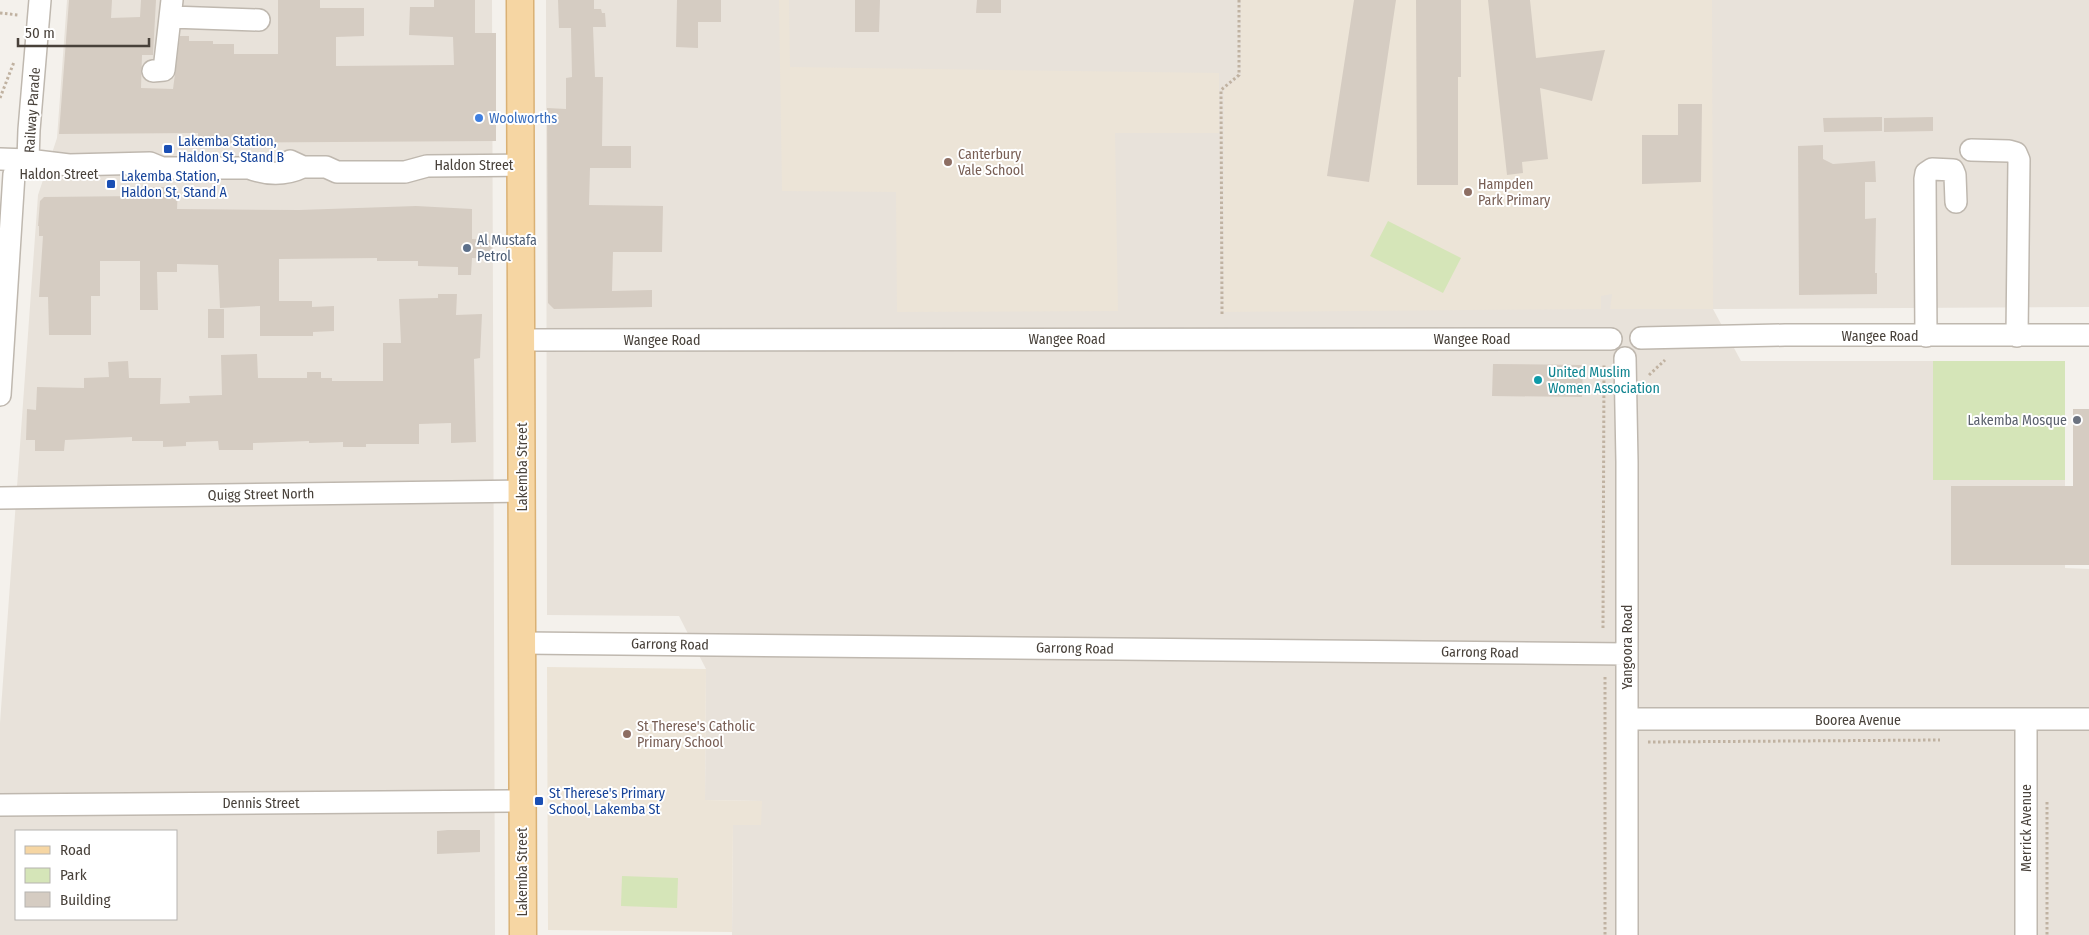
<svg xmlns="http://www.w3.org/2000/svg" width="2089" height="935" viewBox="0 0 2089 935" font-family="'Fira Sans Condensed',sans-serif">
  <style>
    .residential { fill: #e8e2da; fill-rule: evenodd }
    .education { fill: #ece4d7 }
    .green { fill: #d5e5b8 }
    .building { fill: #d5ccc2 }
    .lines { fill: none; stroke-linecap: round; stroke-linejoin: round }
    .minor-casing { stroke: #bfb8af; stroke-width: 24 }
    .major-casing { stroke: #dab174; stroke-width: 29 }
    .path { stroke: #c0b2a1; stroke-width: 3; stroke-dasharray: 2.5 2.5; stroke-linecap: butt }
    .minor { stroke: #fff; stroke-width: 21 }
    .major { stroke: #f6d6a3; stroke-width: 26 }
    .shop-dot { fill: #3f7fe0; stroke: #fff; stroke-width: 2 }
    .transit-dot { fill: #1a4fb4; stroke: #fff; stroke-width: 2 }
    .education-dot { fill: #8d6e63; stroke: #fff; stroke-width: 2 }
    .service-dot { fill: #5c6f8a; stroke: #fff; stroke-width: 2 }
    .culture-dot { fill: #0f9aa8; stroke: #fff; stroke-width: 2 }
    .worship-dot { fill: #6b7280; stroke: #fff; stroke-width: 2 }
    .labels { text-anchor: middle; stroke-width: 4; stroke-linejoin: round; paint-order: stroke }
    .street-label { font-size: 14px; fill: #48413a; stroke: #fff }
    .shop-label { font-size: 14px; fill: #366cbe; stroke: #fff; text-anchor: start }
    .transit-label { font-size: 14px; fill: #164399; stroke: #fff; text-anchor: start }
    .education-label { font-size: 14px; fill: #785e54; stroke: #fff; text-anchor: start }
    .service-label { font-size: 14px; fill: #4e5e75; stroke: #fff; text-anchor: start }
    .culture-label { font-size: 14px; fill: #0d838f; stroke: #fff; text-anchor: start }
    .worship-label { font-size: 14px; fill: #5b616d; stroke: #fff; text-anchor: end }
  </style>
  <rect width="100%" height="100%" fill="#f4f1ec"/>
  <path class="residential" d="M67,0H492L495,935H0V723L38,195L57,138ZM16,831H176V919H16Z
    M546,0H2089V307L1713,309L1741,361H2065V568L2089,569V935H732L733,825L762,801L705,800L706,669L679,616L547,615Z"/>
  <path class="education" d="M779,0H789L790,67L1219,73V133H1115L1118,311L897,312L896,192L782,191Z
    M1241,0H1712L1713,309H1610L1612,294L1601,296V309L1224,312V90L1241,76Z
    M547,667L706,669L705,800L762,801L761,825H733L732,932L548,930Z"/>
  <path class="green" d="M1388,221L1461,258L1443,293L1370,256Z
    M1933,361H2065V480H1933Z
    M622,876L678,878L677,908L621,906Z"/>
  <path class="building" d="M69,0H112L111,18L140,17L141,0H156L153,55H142L141,88L173,89L180,36H189V41H213V44H234V54H278V0H320V8H364V36L336,37V66L454,65L453,37L409,35L410,7H434V0H475V33H496V141L198,143V133L59,134Z
    M558,0H594V9H601L602,13H605L606,27H593L595,77H603L602,146H631V168H590L589,205L663,206L662,252H613L612,291L652,290V307L554,309L548,303L547,108L566,109V78L572,77L571,28H559Z
    M677,0H721V22H698V48L676,47Z
    M855,0H880L879,32H855Z
    M977,0H1001V13H976Z
    M1354,0H1396L1369,182L1327,176Z
    M1416,0H1461V77H1458V185H1417Z
    M1488,0H1530L1536,58L1605,50L1592,101L1540,88L1548,159L1522,162L1523,173L1507,175Z
    M1678,104H1702L1701,182L1642,184V135H1678Z
    M1882,117V131L1824,132L1823,118Z
    M1933,117V131L1884,132V118Z
    M1823,145V159L1833,164L1875,161L1876,182H1865V219L1876,218L1875,273H1877V294L1799,295L1798,146Z
    M138,187H178L177,209L299,210L416,206L472,209V239L492,240L491,259L472,258L471,275H458V267L418,266V261H377V258L279,259V301H312V307L334,306V331L313,332V336H260V306L220,308L218,265L177,264V272H157L158,310H140V261H100V296H91V335H49L48,297H39L43,236H39V226H38L40,201L44,197L139,196Z
    M438,294H457L456,315L482,314L480,358L474,359L476,442L451,443V423L419,424V444H366V447H343V442L309,443V441L253,443V450H219L218,441L186,442V446L163,447V441H132V437L65,440L64,451H35V440H26L27,409L36,410L37,387L84,388V378L109,377L108,362L128,361L129,378H161L160,404L190,403L189,396L222,395L221,355L257,354L258,378H307V372H321V378H332V381H383V343H401L399,299L438,298Z
    M208,309H224V338H208Z
    M1493,364L1583,365L1582,397L1492,396Z
    M2073,409H2089V565H1951V486H2073Z
    M448,830H480V852L437,854V831Z"/>
  <g class="lines">
    <g class="minor-casing">
      <path id="minor" d="M171,17L259,20
        M153,71L164,70L172,0
        M1971,150L2009,151L2016,153L2019,160L2017,336
        M0,159L28,160L69,165L150,163L162,168H249C267,175 286,175 303,167
        M28,160L29,130L40,0
        M290,161L303,167H326L337,172H405L427,166L522,165
        M1926,336L1925,179L1926,173L1932,169L1953,170L1955,175L1956,202
        M1641,338L1785,335H2089
        M522,340L1611,339
        M1625,358L1627,462V935
        M0,395L14,174
        M0,498L522,491
        M523,643L1627,654
        M1627,719H2089
        M2026,720V935
        M0,805L522,801"/>
    </g>
    <g class="major-casing">
      <path id="major" d="M520,0L523,935"/>
    </g>
    <path class="path" d="M0,13L18,15
      M0,98L14,62
      M1222,314L1221,90L1239,75V0
      M1649,375L1665,360
      M1603,628L1604,365
      M1605,677V935
      M1648,742L1940,740
      M2047,802V935"/>
    <use href="#minor" class="minor"/>
    <use href="#major" class="major"/>
  </g>
  <circle class="shop-dot" cx="479" cy="118" r="5"/>
  <g class="transit-dot">
    <rect x="163" y="144" width="10" height="10" rx="2.5"/>
    <rect x="106" y="179" width="10" height="10" rx="2.5"/>
    <rect x="534" y="796" width="10" height="10" rx="2.5"/>
  </g>
  <g class="education-dot">
    <circle cx="948" cy="162" r="5"/>
    <circle cx="1468" cy="192" r="5"/>
    <circle cx="627" cy="734" r="5"/>
  </g>
  <circle class="service-dot" cx="467" cy="248" r="5"/>
  <circle class="culture-dot" cx="1538" cy="380" r="5"/>
  <circle class="worship-dot" cx="2077" cy="420" r="5"/>
  <g class="labels">
    <g class="street-label">
      <text transform="translate(32 110) rotate(-86)" y="5">Railway Parade</text>
      <text x="474" y="170">Haldon Street</text>
      <text x="59" y="179">Haldon Street</text>
      <text x="1880" y="341">Wangee Road</text>
      <text x="1067" y="344">Wangee Road</text>
      <text x="1472" y="344">Wangee Road</text>
      <text x="662" y="345">Wangee Road</text>
      <text transform="translate(522 467) rotate(-90)" y="5">Lakemba Street</text>
      <text transform="translate(261 494) rotate(-1)" y="5">Quigg Street North</text>
      <text transform="translate(670 644) rotate(1)" y="5">Garrong Road</text>
      <text transform="translate(1627 647) rotate(-90)" y="5">Yangoora Road</text>
      <text transform="translate(1075 648) rotate(1)" y="5">Garrong Road</text>
      <text transform="translate(1480 652) rotate(1)" y="5">Garrong Road</text>
      <text x="1858" y="725">Boorea Avenue</text>
      <text x="261" y="808">Dennis Street</text>
      <text transform="translate(2026 828) rotate(-90)" y="5">Merrick Avenue</text>
      <text transform="translate(522 872) rotate(-90)" y="5">Lakemba Street</text>
    </g>
    <g class="shop-label">
      <text x="489" y="123">Woolworths</text>
    </g>
    <g class="transit-label">
      <text x="178" y="146">Lakemba Station,<tspan x="178" dy="16">Haldon St, Stand B</tspan></text>
      <text x="121" y="181">Lakemba Station,<tspan x="121" dy="16">Haldon St, Stand A</tspan></text>
      <text x="549" y="798">St Therese's Primary<tspan x="549" dy="16">School, Lakemba St</tspan></text>
    </g>
    <g class="education-label">
      <text x="958" y="159">Canterbury<tspan x="958" dy="16">Vale School</tspan></text>
      <text x="1478" y="189">Hampden<tspan x="1478" dy="16">Park Primary</tspan></text>
      <text x="637" y="731">St Therese's Catholic<tspan x="637" dy="16">Primary School</tspan></text>
    </g>
    <g class="service-label">
      <text x="477" y="245">Al Mustafa<tspan x="477" dy="16">Petrol</tspan></text>
    </g>
    <g class="culture-label">
      <text x="1548" y="377">United Muslim<tspan x="1548" dy="16">Women Association</tspan></text>
    </g>
    <g class="worship-label">
      <text x="2067" y="425">Lakemba Mosque</text>
    </g>
  </g>
  <rect x="15" y="830" width="162" height="90" fill="#ffffff" stroke="#b6b3b0"/>
  <rect x="25" y="846" width="25" height="8" fill="#f6d6a3" stroke="#b6b3b0"/>
  <text x="60" y="855" font-size="15" fill="#48413a">Road</text>
  <rect x="25" y="868" width="25" height="15" fill="#d5e5b8" stroke="#b6b3b0"/>
  <text x="60" y="880" font-size="15" fill="#48413a">Park</text>
  <rect x="25" y="892" width="25" height="15" fill="#d5ccc2" stroke="#b6b3b0"/>
  <text x="60" y="905" font-size="15" fill="#48413a">Building</text>
  <path d="M18 38v8h131v-8" fill="none" stroke="#48413a" stroke-width="2.5"/>
  <text x="25" y="38" font-size="15" fill="#48413a" stroke="#ffffff" stroke-width="4" paint-order="stroke">50 m</text>
</svg>
